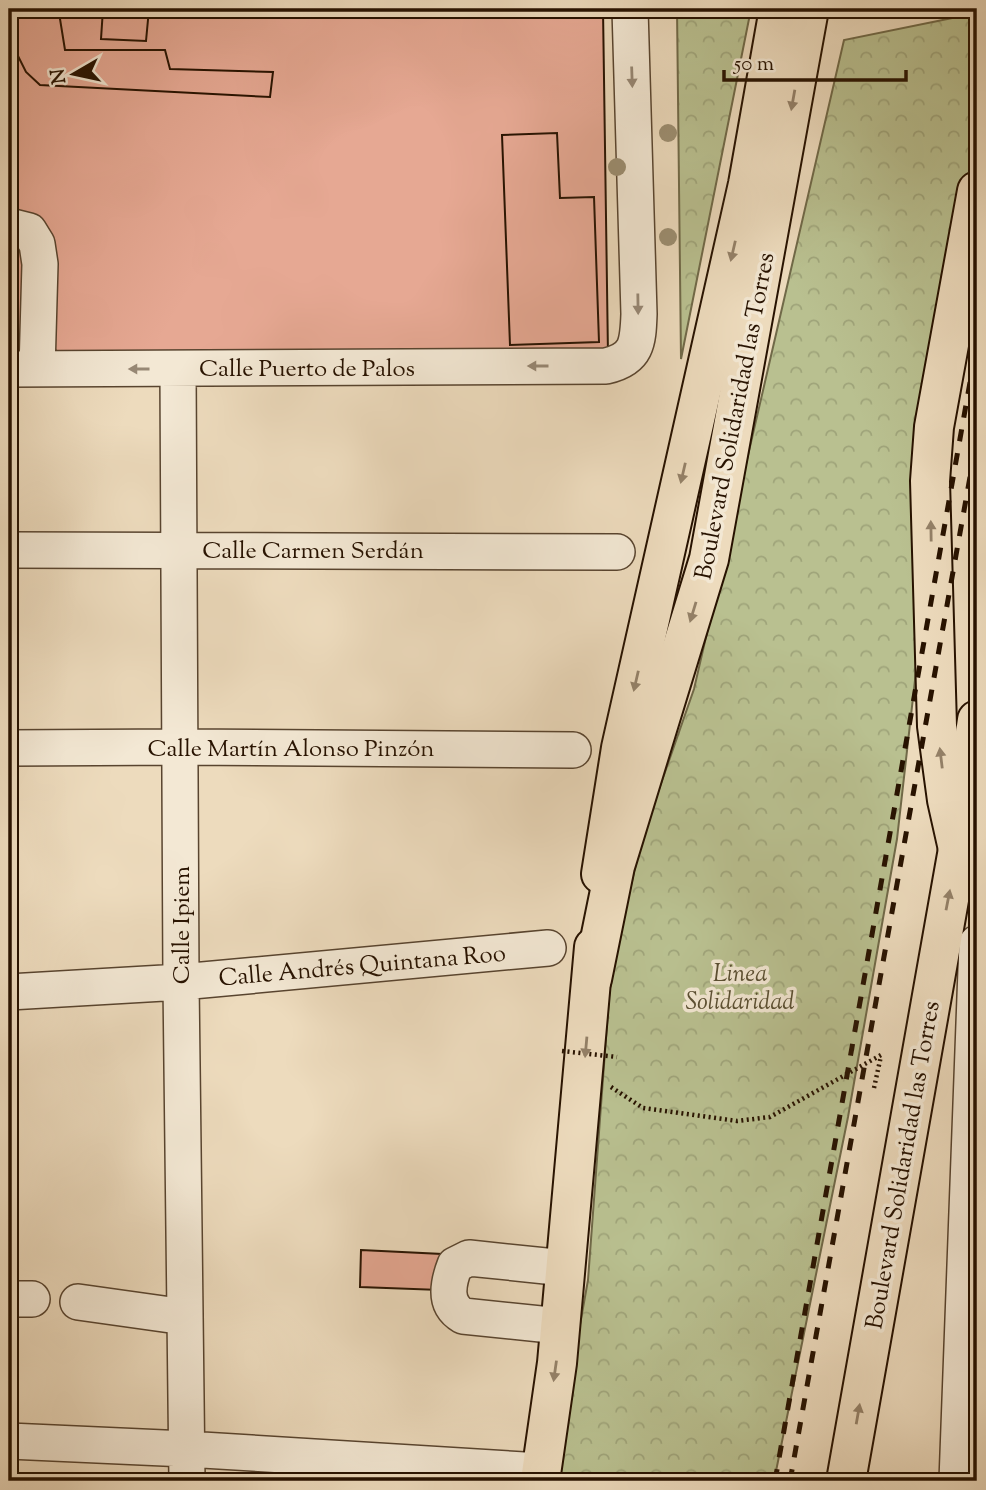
<svg xmlns="http://www.w3.org/2000/svg" width="986" height="1490" viewBox="0 0 986 1490" font-family="'Sorts Mill Goudy',serif">
  <style>
    .park { fill: url(#park-crowns); stroke: #706948; stroke-width: 2 }
    .building { fill: #e6a893; stroke: #271200; stroke-width: 2 }
    .lines { fill: none; stroke-linecap: round; stroke-linejoin: round }
    .minor-casing { stroke: #58442f; stroke-width: 38 }
    .major-casing { stroke: #271200; stroke-width: 42 }
    .highway-casing { stroke: #271200; stroke-width: 42 }
    .path { stroke: #271200; stroke-width: 4.5; stroke-dasharray: 2 3.5; stroke-linecap: butt }
    .minor { stroke: #f3e8d4; stroke-width: 35 }
    .major { stroke: #eddbbd; stroke-width: 38 }
    .highway { stroke: #eddbbd; stroke-width: 38 }
    .rail { stroke: #271200; stroke-width: 5; stroke-dasharray: 12 12; stroke-linecap: butt }
    .path-bridge { stroke: #271200; stroke-width: 4.5; stroke-dasharray: 2 3.5; stroke-linecap: butt }
    .tree { fill: #9c8e71 }
    .oneway { fill: #978875 }
    .oneway2 { fill: #948168 }
    .labels { text-anchor: middle; stroke-width: 7; stroke-linejoin: round; paint-order: stroke }
    .street-label { font-size: 24px; fill: #271200; stroke: #f3e8d4 }
    .park-label { font-size: 24px; font-style: italic; fill: #5a4f32; stroke: #f3e8d4 }
  </style>
  <defs>
    <pattern id="park-crowns" width="20" height="18" patternUnits="userSpaceOnUse" patternTransform="scale(1.75)"><rect width="20" height="18" fill="#b9c090"/><path d="M2 6a3 3 0 1 1 6 0M12 15a3 3 0 1 1 6 0" fill="none" stroke="#9fa47a"/></pattern>
  </defs>
  <rect width="100%" height="100%" fill="#eddbbd"/>
  <filter id="stains"><feTurbulence type="fractalNoise" baseFrequency=".00286" numOctaves="4"/><feColorMatrix values="0 0 0 0 .2 0 0 0 0 .09 0 0 0 0 .02 0 0 0 .5 -.17"/></filter>
  <radialGradient id="worn" r=".72"><stop offset=".6" stop-color="#630" stop-opacity="0"/><stop offset="1" stop-color="#630" stop-opacity=".3"/></radialGradient>
  <path class="park" d="M677,9H751L681,359Z
    M977,13V133L897,839L848,1117L774,1481H552L588,1280L611,971L642,838L694,689L844,40Z"/>
  <path class="building" d="M9,9H603L608,355L9,352Z
    M9,9H61L60,19L65,50H165L170,69L273,72L270,97L40,85L26,72L9,38Z
    M103,9H149L146,41L101,39Z
    M557,133L560,198L594,197L599,342L510,345L502,135Z
    M977,885V927L970,926Z
    M361,1250L442,1254L440,1290L360,1287Z"/>
  <g class="lines">
    <g class="minor-casing">
      <path id="minor" d="M9,226L29,231L37,244L40,264L37,369
        M9,369L606,366C637,359 638,343 639,314L630,9
        M178,369L181,982L187,1481
        M9,550L617,552
        M9,748L182,747L573,750
        M9,992L181,982L548,948
        M9,1299H32
        M78,1302L185,1317
        M560,1326L463,1316C443,1304 448,1283 455,1265L469,1258L565,1268
        M9,1441L186,1449L541,1471
        M957,1481L977,943"/>
    </g>
    <g class="major-casing">
      <path id="major" d="M601,874L621,748L748,184L779,9
        M540,1481L557,1363L594,947
        M846,1481L958,849L977,720"/>
    </g>
    <g class="highway-casing">
      <path id="highway" d="M958,849L947,800L937,726L930,481L934,427L977,191
        M592,979L615,866L709,559L809,9"/>
    </g>
    <path class="path" d="M611,1087L643,1108L737,1121L770,1117L881,1055
      M874,1088L881,1056"/>
    <use href="#minor" class="minor"/>
    <use href="#major" class="major"/>
    <use href="#highway" class="highway"/>
    <path class="rail" d="M775,1481L977,343
      M790,1481L977,438"/>
    <path class="path-bridge" d="M562,1051L617,1057"/>
  </g>
  <g class="tree">
    <circle cx="668" cy="133" r="9"/>
    <circle cx="617" cy="167" r="9"/>
    <circle cx="668" cy="237" r="9"/>
  </g>
  <defs><path id="oneway-solid" d="M-6-.8H1V-3.2L6.5 0L1 3.2V.8H-6Z" transform="scale(1.75)"/></defs>
  <g class="oneway">
    <use href="#oneway-solid" transform="translate(632 77) rotate(88)"/>
    <use href="#oneway-solid" transform="translate(638 304) rotate(89)"/>
    <use href="#oneway-solid" transform="translate(538 366) rotate(180)"/>
    <use href="#oneway-solid" transform="translate(139 369) rotate(-180)"/>
  </g>
  <g class="oneway2">
    <use href="#oneway-solid" transform="translate(793 100) rotate(100)"/>
    <use href="#oneway-solid" transform="translate(733 251) rotate(103)"/>
    <use href="#oneway-solid" transform="translate(683 473) rotate(103)"/>
    <use href="#oneway-solid" transform="translate(931 531) rotate(-91)"/>
    <use href="#oneway-solid" transform="translate(693 612) rotate(107)"/>
    <use href="#oneway-solid" transform="translate(636 681) rotate(103)"/>
    <use href="#oneway-solid" transform="translate(941 758) rotate(-97)"/>
    <use href="#oneway-solid" transform="translate(948 900) rotate(-79)"/>
    <use href="#oneway-solid" transform="translate(586 1047) rotate(95)"/>
    <use href="#oneway-solid" transform="translate(555 1371) rotate(98)"/>
    <use href="#oneway-solid" transform="translate(858 1414) rotate(-80)"/>
  </g>
  <g class="labels">
    <g class="street-label">
      <text x="307" y="376">Calle Puerto de Palos</text>
      <text transform="translate(734 416) rotate(-79)" y="8">Boulevard Solidaridad las Torres</text>
      <text x="313" y="558">Calle Carmen Serdán</text>
      <text x="291" y="756">Calle Martín Alonso Pinzón</text>
      <text transform="translate(181 925) rotate(-90)" y="8">Calle Ipiem</text>
      <text transform="translate(362 965) rotate(-5)" y="8">Calle Andrés Quintana Roo</text>
      <text transform="translate(902 1165) rotate(-80)" y="8">Boulevard Solidaridad las Torres</text>
    </g>
    <g class="park-label">
      <text x="740" y="981">Linea<tspan x="740" dy="28">Solidaridad</tspan></text>
    </g>
  </g>
  <rect width="986" height="1490" fill="none" stroke="#eddbbd" stroke-width="35"/>
  <rect x="10" y="10" width="965" height="1469" fill="none" stroke="#271200" stroke-width="3.5"/>
  <rect x="18" y="18" width="951" height="1455" fill="none" stroke="#271200" stroke-width="2"/>
  <g transform="translate(74 74) rotate(261)" stroke="#f3e8d4" stroke-width="5" paint-order="stroke">
  <path d="M0-5L12 26L0 18L-12 26Z" fill="#271200"/>
  <text y="-10" font-size="19" font-weight="bold" text-anchor="middle" fill="#271200">N</text>
  </g>
  <path d="M724 70v10h182v-10" fill="none" stroke="#271200" stroke-width="3.5"/>
  <text x="734" y="70" font-size="21" fill="#271200" stroke="#f3e8d4" stroke-width="5" paint-order="stroke">50 m</text>
  <rect width="100%" height="100%" filter="url(#stains)"/>
  <rect width="100%" height="100%" fill="url(#worn)"/>
</svg>
